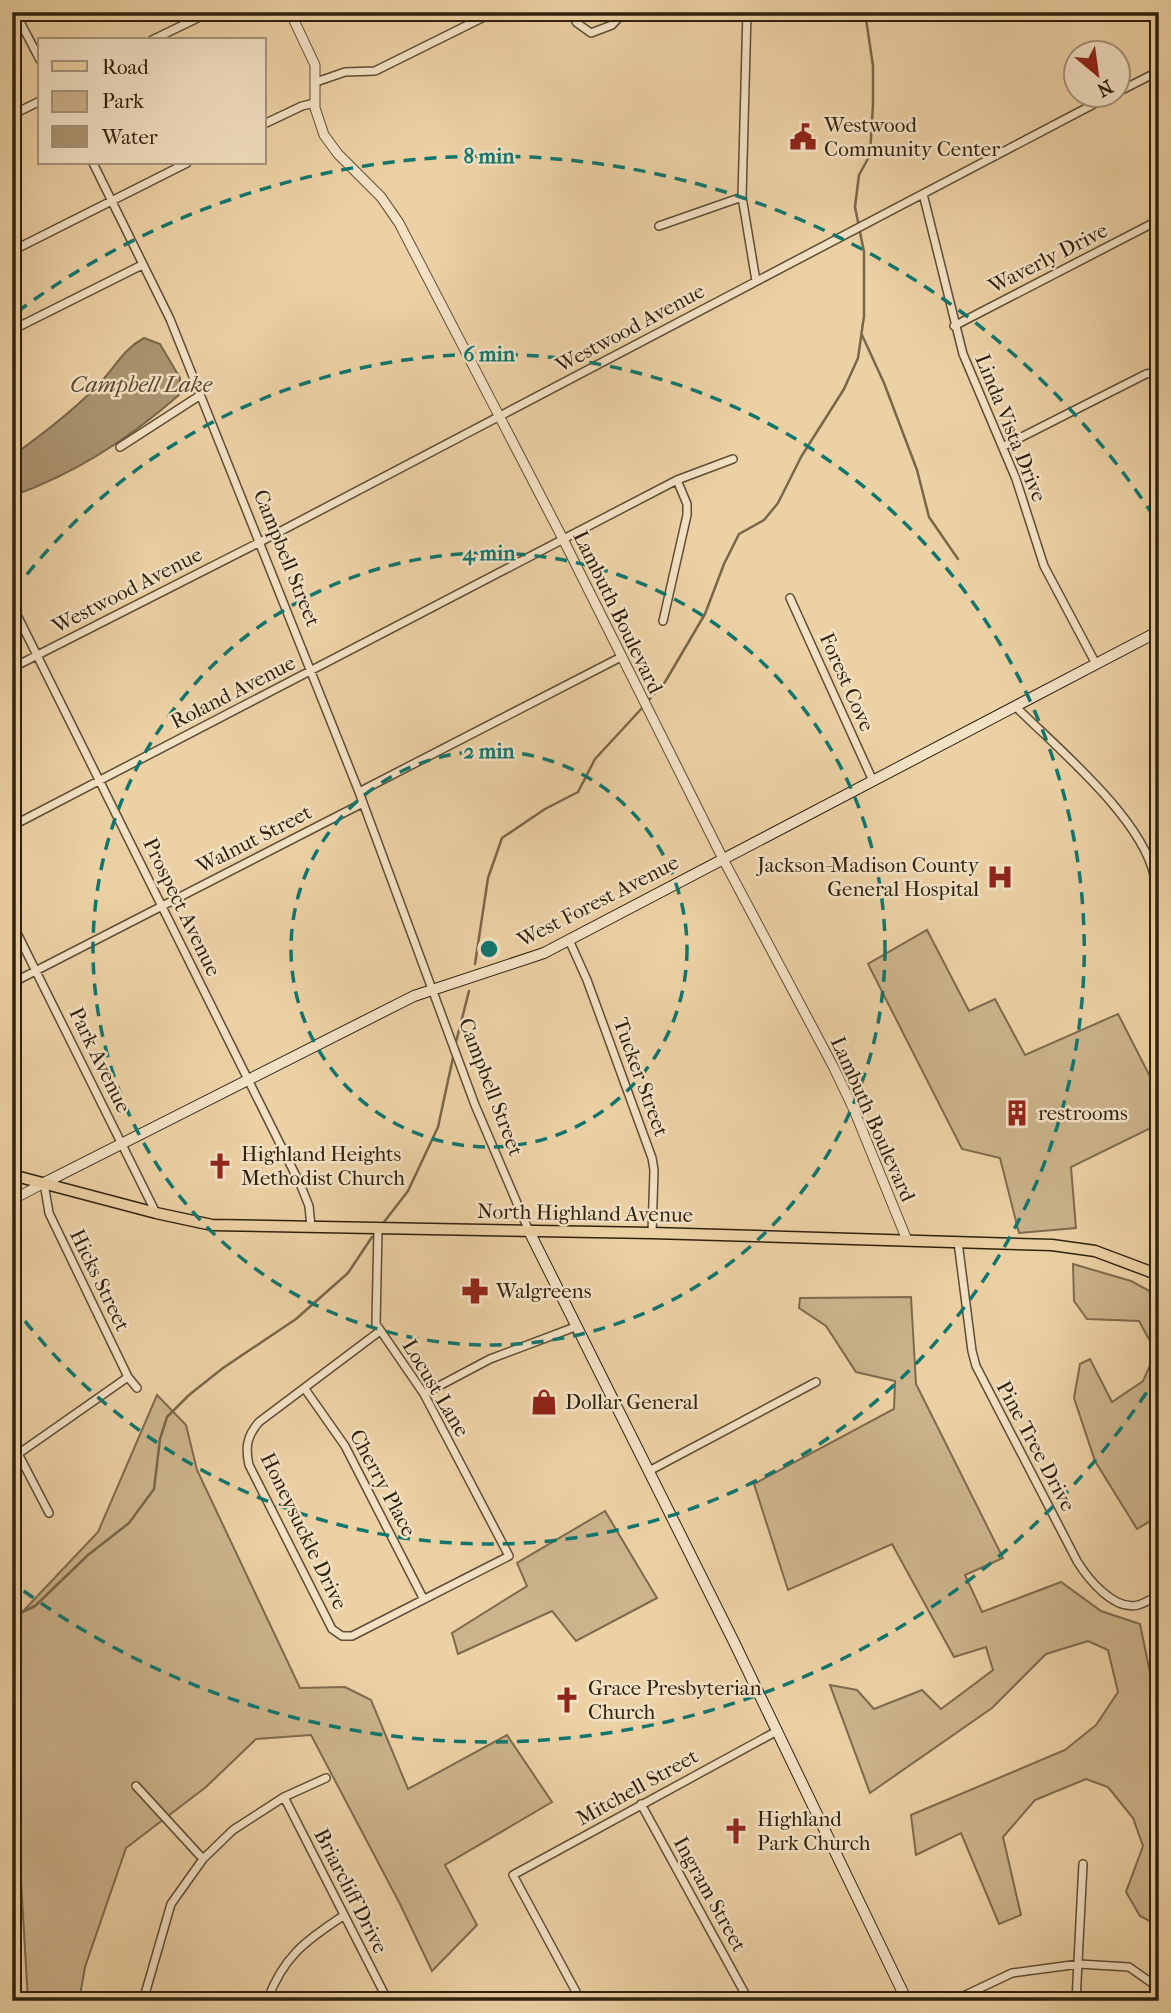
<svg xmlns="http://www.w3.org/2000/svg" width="1171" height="2013" viewBox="0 0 1171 2013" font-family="'IM FELL French Canon',serif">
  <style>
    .green { fill: #ccb38b; stroke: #7d6a4d; stroke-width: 2 }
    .water { fill: #ab9571; stroke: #79674a; stroke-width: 2 }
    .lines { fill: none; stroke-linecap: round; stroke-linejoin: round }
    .stream { stroke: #79674a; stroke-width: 2.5 }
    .minor-casing { stroke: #5e4d34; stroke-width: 10 }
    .tertiary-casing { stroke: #5e4d34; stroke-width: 11 }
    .secondary-casing { stroke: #2e210f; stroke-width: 12 }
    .primary-casing { stroke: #2e210f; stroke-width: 13 }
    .minor { stroke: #f3e1c4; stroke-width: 7 }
    .tertiary { stroke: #f3e1c4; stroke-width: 9 }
    .secondary { stroke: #f3e1c4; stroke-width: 10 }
    .primary { stroke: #ecd1a4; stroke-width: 10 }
    .ring { fill: none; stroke: #0f766e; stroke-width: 3.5; stroke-dasharray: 12 9 }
    .labels { text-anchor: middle; stroke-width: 5; stroke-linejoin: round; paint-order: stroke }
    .poi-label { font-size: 21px; fill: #2e210f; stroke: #f3e1c4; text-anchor: start }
    .street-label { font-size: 21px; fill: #2e210f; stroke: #f3e1c4 }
    .water-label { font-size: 23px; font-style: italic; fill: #5a4a31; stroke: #f3e1c4 }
    .centre { fill: #0f766e; stroke: #f3e1c4; stroke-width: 3.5 }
    .ring-label { font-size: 21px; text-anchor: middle; font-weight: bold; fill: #0f766e; stroke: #f3e1c4; stroke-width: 5; stroke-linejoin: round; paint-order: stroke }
  </style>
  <rect width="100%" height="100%" fill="#ecd1a4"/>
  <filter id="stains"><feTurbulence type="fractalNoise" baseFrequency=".00286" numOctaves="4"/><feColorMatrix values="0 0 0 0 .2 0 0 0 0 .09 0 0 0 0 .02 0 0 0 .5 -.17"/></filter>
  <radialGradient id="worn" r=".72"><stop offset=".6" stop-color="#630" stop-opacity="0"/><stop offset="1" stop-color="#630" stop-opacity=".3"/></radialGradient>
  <path class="green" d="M927,930L969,1011L995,999L1025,1055L1118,1014L1159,1094V1124L1071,1167L1076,1228L1019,1233L1000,1158L962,1149L868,964Z
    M1073,1264L1131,1281L1159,1296V1516L1137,1529L1095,1461L1074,1398L1080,1364L1090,1359L1112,1402L1143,1381L1156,1352L1139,1321L1087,1319L1074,1301Z
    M911,1297L916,1384L1003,1558L965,1575L982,1612L1061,1582L1101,1611L1140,1624L1154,1692L1159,1703V1926L1140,1916L1126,1892L1143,1846L1133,1818L1108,1787L1086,1779L1035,1800L1003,1837L1021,1915L999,1924L961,1833L916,1855L911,1815L1065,1750L1096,1725L1118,1692L1108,1650L1088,1641L1046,1654L992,1708L870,1793L830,1685L857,1690L874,1709L922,1690L941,1709L993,1670L986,1647L954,1657L892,1544L788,1590L754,1484L894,1409L895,1381L856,1372L826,1326L799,1308L800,1298Z
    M157,1395L186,1425L197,1470L300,1688L345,1687L371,1700L408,1789L507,1735L552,1802L445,1865L477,1925L432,1971L400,1904L311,1735L256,1739L206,1787L126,1848L85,1967L79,2001H28L20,1863L12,1852V1623L98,1532Z
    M605,1511L657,1598L576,1641L552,1611L458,1654L452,1633L527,1586L517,1563Z"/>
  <path class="water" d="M144,338L160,344L180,378L179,395C130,438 75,474 12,496V456C43,434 72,412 98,385C115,368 122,350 144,338Z"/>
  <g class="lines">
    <path class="stream" d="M862,335L884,383L917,470L929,517L958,559
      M647,702L665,682L705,614L724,564L739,534L764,520L778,503L801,457L844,389L858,358L864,316V252L855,207L859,175L870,155L873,104V66L865,12
      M475,964L488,878L502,838L545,809L578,792L595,759L643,707
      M455,1046L469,991
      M384,1222L408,1191L438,1127L454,1053
      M12,1617L35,1606L88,1555L129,1523L154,1489L160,1439L167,1417L189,1395L223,1368L296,1319L348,1273L372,1237"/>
    <g class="minor-casing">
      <path id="minor" d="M15,12L40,60
        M571,12L577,23L591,33L612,25L624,12
        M747,12L742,197L756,281
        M152,40L210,12
        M316,82L345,72L375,71L494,12
        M1118,92L1159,71
        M12,115L40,101
        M264,124L302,106L315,103
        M93,163L170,319L359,792L475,1105L529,1231
        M923,194L963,354L1016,479L1044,566L1096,664
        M659,226L742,197
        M12,251L187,163
        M954,326L1159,220
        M12,330L142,265
        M1004,446L1146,374L1159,372
        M120,447L199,396
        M790,598L873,781
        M12,605L301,1186L309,1206L311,1227
        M663,621L687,515V504L677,480
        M12,668L260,542L1113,94
        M1015,706C1057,748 1141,817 1154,875C1159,897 1155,919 1159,940
        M359,792L621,657
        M12,826L677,480L733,459
        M12,923L156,1213
        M569,940L587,980L652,1158L654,1170L652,1233
        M12,983L363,803
        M44,1183L49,1213L128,1377L137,1388
        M378,1229L376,1324L424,1394L509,1556L352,1636H342L332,1629L249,1465C245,1447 247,1436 259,1422L380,1331
        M958,1242L972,1351L976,1366L1077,1561C1088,1579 1114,1611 1138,1605C1145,1603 1153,1598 1159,1595
        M305,1389L345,1446L423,1598
        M424,1394L490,1359L575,1327
        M12,1442L49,1513
        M18,1454L128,1377
        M649,1471L816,1382
        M136,1786L203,1859
        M284,1797L388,2001
        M641,1804L749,2001
        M143,2001L171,1904L203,1859L233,1830L284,1797L326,1778
        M267,2001C283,1957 305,1941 343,1916
        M581,2001L513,1875L777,1731
        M953,2001L1012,1973L1079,1964L1129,1967L1159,1988
        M1076,2001L1083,1864"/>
    </g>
    <g class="tertiary-casing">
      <path id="tertiary" d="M290,12L315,65V108L324,135L338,154L381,197L399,223L563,539L723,859L834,1068L854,1110L907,1240
        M12,1200L44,1183"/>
    </g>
    <g class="secondary-casing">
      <path id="secondary" d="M44,1183L414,996L544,953L1159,631
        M529,1231L734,1642L907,2001"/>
    </g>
    <g class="primary-casing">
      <path id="primary" d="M12,1175L156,1213L212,1225L652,1233L1052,1245L1095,1251L1159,1275"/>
    </g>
    <use href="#minor" class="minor"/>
    <use href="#tertiary" class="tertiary"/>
    <use href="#secondary" class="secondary"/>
    <use href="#primary" class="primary"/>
  </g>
  <g class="ring">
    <circle cx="489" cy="949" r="198"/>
    <circle cx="489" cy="949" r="396"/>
    <path d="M14 591A595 595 0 1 1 14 1307"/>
    <path d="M1158 1375A793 793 0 0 1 17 1586M17 312A793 793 0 0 1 1158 523"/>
  </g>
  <defs>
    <g id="civic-bare" transform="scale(2.1)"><path d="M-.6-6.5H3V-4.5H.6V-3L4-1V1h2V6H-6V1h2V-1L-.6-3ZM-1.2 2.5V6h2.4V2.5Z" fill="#8f2418" stroke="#f3e1c4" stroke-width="2.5" paint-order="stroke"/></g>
    <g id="hospital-bare" transform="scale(2.1)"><path d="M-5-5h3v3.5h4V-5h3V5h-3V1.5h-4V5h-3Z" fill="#8f2418" stroke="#f3e1c4" stroke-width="2.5" paint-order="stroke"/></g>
    <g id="building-bare" transform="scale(2.1)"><path d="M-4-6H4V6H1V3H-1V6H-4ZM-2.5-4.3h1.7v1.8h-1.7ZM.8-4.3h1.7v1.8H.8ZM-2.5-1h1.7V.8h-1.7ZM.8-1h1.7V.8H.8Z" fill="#8f2418" stroke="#f3e1c4" stroke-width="2.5" paint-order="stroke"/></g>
    <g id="church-bare" transform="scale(2.1)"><path d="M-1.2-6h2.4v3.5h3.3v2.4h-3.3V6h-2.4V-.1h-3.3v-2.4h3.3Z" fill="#8f2418" stroke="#f3e1c4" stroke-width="2.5" paint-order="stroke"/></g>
    <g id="pharmacy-bare" transform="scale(2.1)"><path d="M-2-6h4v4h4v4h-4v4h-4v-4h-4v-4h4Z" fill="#8f2418" stroke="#f3e1c4" stroke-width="2.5" paint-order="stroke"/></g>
    <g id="shop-bare" transform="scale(2.1)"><path d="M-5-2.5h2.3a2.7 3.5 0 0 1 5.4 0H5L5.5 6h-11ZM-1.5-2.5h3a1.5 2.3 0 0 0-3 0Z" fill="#8f2418" stroke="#f3e1c4" stroke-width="2.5" paint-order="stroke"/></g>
  </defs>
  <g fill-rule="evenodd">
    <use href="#civic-bare" x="803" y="137"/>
    <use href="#hospital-bare" x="1000" y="877"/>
    <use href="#building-bare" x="1017" y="1113"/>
    <use href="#church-bare" x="220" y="1166"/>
    <use href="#pharmacy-bare" x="475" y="1291"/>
    <use href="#shop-bare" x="544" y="1402"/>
    <use href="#church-bare" x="567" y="1700"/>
    <use href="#church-bare" x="736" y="1831"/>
  </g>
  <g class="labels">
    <g class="poi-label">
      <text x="824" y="132">Westwood<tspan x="824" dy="24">Community Center</tspan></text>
      <text x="979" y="872" text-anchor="end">Jackson-Madison County<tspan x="979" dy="24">General Hospital</tspan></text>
      <text x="1038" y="1120">restrooms</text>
      <text x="241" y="1161">Highland Heights<tspan x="241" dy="24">Methodist Church</tspan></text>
      <text x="496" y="1298">Walgreens</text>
      <text x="565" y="1409">Dollar General</text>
      <text x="588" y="1695">Grace Presbyterian<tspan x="588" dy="24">Church</tspan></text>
      <text x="757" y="1826">Highland<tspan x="757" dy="24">Park Church</tspan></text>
    </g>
    <g class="street-label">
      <text transform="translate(1048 258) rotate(-27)" y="7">Waverly Drive</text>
      <text transform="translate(630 328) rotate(-28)" y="7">Westwood Avenue</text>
      <text transform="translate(1011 428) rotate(68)" y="7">Linda Vista Drive</text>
      <text transform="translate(287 558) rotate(68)" y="7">Campbell Street</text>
      <text transform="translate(127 590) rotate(-27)" y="7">Westwood Avenue</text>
      <text transform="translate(618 612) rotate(64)" y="7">Lambuth Boulevard</text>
      <text transform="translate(847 682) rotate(66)" y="7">Forest Cove</text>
      <text transform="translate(233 692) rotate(-27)" y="7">Roland Avenue</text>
      <text transform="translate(254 839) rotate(-27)" y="7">Walnut Street</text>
      <text transform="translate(598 901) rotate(-27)" y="7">West Forest Avenue</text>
      <text transform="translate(182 907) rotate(64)" y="7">Prospect Avenue</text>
      <text transform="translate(100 1060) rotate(64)" y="7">Park Avenue</text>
      <text transform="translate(641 1077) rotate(70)" y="7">Tucker Street</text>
      <text transform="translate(491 1087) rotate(69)" y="7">Campbell Street</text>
      <text transform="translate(873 1119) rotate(66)" y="7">Lambuth Boulevard</text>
      <text transform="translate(585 1213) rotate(1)" y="7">North Highland Avenue</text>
      <text transform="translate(100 1280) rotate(64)" y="7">Hicks Street</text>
      <text transform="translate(436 1388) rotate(59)" y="7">Locust Lane</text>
      <text transform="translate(1036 1446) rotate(62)" y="7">Pine Tree Drive</text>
      <text transform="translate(383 1483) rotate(62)" y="7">Cherry Place</text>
      <text transform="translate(304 1531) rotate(64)" y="7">Honeysuckle Drive</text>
      <text transform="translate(637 1787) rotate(-29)" y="7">Mitchell Street</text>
      <text transform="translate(351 1891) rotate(63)" y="7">Briarcliff Drive</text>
      <text transform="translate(710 1894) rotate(61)" y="7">Ingram Street</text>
    </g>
    <g class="water-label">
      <text x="141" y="392">Campbell Lake</text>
    </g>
  </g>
  <circle cx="489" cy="949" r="10" class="centre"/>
  <g class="ring-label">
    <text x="489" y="163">8 min</text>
    <text x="489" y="361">6 min</text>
    <text x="489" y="560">4 min</text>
    <text x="489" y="758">2 min</text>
  </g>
  <rect width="1171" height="2013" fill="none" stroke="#ecd1a4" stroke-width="42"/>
  <rect x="14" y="14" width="1143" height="1985" fill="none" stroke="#2e210f" stroke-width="3.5"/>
  <rect x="21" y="21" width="1129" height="1971" fill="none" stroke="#2e210f" stroke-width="2"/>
  <rect x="38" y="38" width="228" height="126" fill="#f3e1c4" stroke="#a4947c" stroke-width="2"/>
  <rect x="52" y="61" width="35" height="10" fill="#ecd1a4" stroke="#a4947c" stroke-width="2"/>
  <text x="102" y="74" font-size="21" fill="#2e210f">Road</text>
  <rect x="52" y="91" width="35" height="21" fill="#ccb38b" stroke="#a4947c" stroke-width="2"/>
  <text x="102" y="108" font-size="21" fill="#2e210f">Park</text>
  <rect x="52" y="126" width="35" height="21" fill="#ab9571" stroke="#a4947c" stroke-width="2"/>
  <text x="102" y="144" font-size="21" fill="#2e210f">Water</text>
  <g transform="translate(1097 74) rotate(151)"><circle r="33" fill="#f3e1c4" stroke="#a4947c" stroke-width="2"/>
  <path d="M0-5L12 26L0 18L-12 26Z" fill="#8f2418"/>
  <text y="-10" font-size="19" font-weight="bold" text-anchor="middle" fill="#2e210f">N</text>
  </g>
  <rect width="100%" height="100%" filter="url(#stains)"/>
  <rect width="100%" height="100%" fill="url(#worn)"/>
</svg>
